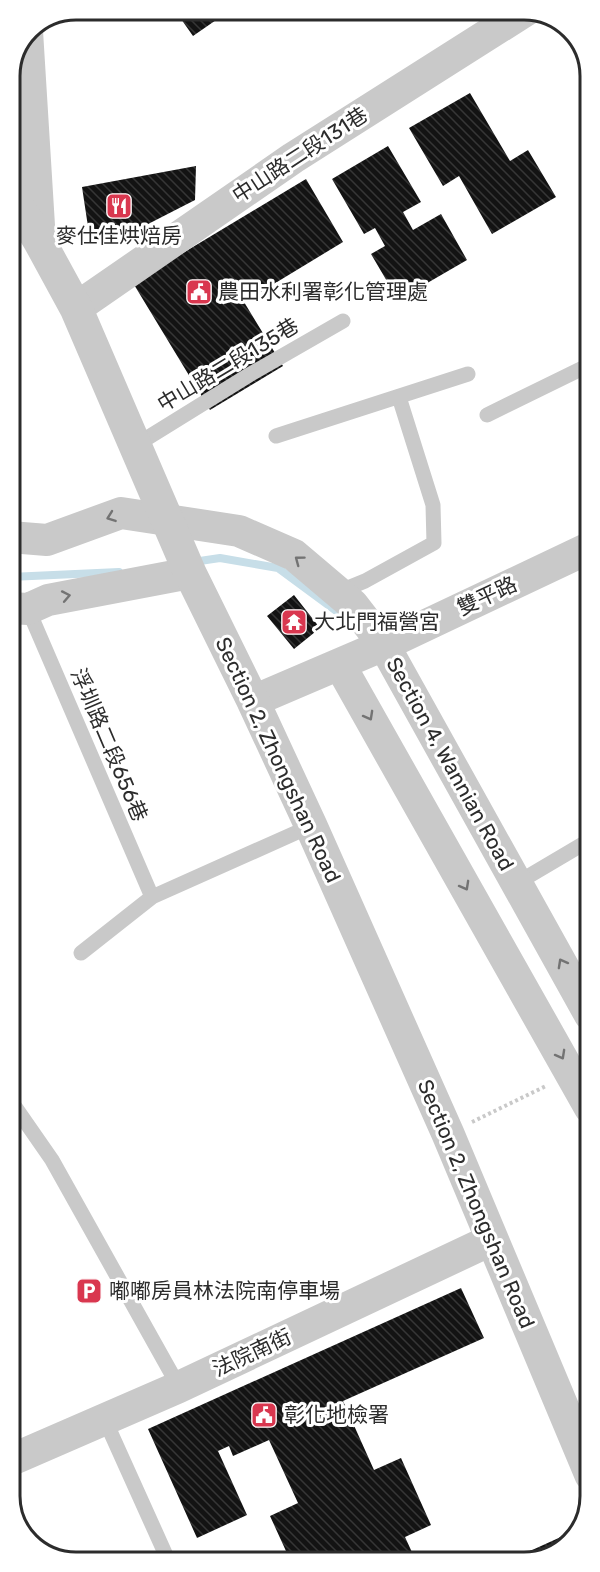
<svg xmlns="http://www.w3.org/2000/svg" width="600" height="1572" viewBox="0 0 600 1572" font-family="Rubik,'Noto Sans TC',sans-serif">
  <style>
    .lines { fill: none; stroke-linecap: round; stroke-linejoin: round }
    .stream { stroke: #c7dee8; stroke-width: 8 }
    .building { fill: url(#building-back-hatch) }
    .path { stroke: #c9c9c9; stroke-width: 4; stroke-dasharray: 3 3; stroke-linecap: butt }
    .service { stroke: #c9c9c9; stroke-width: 15 }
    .minor { stroke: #c9c9c9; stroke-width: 32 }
    .tertiary { stroke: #c9c9c9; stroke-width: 33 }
    .oneway { stroke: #737373 }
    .labels { text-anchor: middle; stroke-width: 6; stroke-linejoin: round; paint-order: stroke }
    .street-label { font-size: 21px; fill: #2c2c2c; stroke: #fff }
    .poi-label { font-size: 21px; fill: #2c2c2c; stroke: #fff; text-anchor: start }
    .rim { fill: none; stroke: #2c2c2c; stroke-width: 3 }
  </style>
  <defs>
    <pattern id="building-back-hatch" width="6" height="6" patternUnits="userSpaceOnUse" patternTransform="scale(1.5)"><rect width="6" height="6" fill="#131313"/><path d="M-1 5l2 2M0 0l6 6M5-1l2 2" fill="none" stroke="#363636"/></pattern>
  </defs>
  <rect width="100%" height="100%" fill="#fff"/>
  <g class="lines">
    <path class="stream" d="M193,562L220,558L278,568L339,613
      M10,577L119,572"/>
  </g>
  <path class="building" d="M174,9H232L193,36Z
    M470,93L510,161L528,150L556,197L492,234L459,176L443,186L409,128Z
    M388,146L421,202L403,212L413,230L441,214L467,260L398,300L371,254L385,246L375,228L364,234L332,179Z
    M196,166L195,200L115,241L90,240L82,187Z
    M306,179L343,242L244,302L283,366L210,410L133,283Z
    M294,595L320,628L294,649L267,616Z
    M461,1288L484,1338L343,1401L374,1470L401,1458L431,1525L405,1537L416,1561L291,1562L270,1516L298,1503L269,1440L233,1456L229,1446L218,1451L247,1515L197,1538L148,1429Z
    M574,1531L576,1537L542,1561H508Z"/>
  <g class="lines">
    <path class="path" d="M472,1122L546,1086"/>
    <path class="service" d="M487,415L589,365
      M276,436L468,374
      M136,445L249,375L343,321
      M338,592L365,581L434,543L433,505L399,397
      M28,609L152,897
      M517,883L583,844L590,859
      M81,953L152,897L311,826
      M11,1101L52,1160L179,1387
      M105,1420L169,1562
      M11,1507L35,1549"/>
    <path class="minor" d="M27,31L40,242
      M76,308L293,158L528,9
      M10,537L47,540L121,513L239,531L294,555L353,605L384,645L590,1015
      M10,608L28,609L48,600L190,573
      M340,665L590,1108
      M253,701L384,645L589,548
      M11,1460L179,1387L491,1240"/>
    <path class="tertiary" d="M9,191L40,242L76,308L190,573L253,701L311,826L448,1134L591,1475"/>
  </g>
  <defs><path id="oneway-chevron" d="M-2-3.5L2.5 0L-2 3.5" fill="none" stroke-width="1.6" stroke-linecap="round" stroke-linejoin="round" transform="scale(1.5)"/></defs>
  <g class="oneway">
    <use href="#oneway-chevron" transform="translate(111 517) rotate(160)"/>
    <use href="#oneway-chevron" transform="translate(299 560) rotate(-143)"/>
    <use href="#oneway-chevron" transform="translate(66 596) rotate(-11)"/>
    <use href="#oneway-chevron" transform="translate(369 716) rotate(61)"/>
    <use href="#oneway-chevron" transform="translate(465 886) rotate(61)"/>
    <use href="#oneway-chevron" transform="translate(562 963) rotate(-119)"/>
    <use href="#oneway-chevron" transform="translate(561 1055) rotate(61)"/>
  </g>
  <defs>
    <g id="restaurant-square" transform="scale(1.35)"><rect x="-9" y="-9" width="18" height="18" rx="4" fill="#d9374f" stroke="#fff"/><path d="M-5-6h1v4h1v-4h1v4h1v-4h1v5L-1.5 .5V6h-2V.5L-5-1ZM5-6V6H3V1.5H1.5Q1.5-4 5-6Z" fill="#fff"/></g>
    <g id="civic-square" transform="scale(1.35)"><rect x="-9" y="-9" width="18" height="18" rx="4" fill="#d9374f" stroke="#fff"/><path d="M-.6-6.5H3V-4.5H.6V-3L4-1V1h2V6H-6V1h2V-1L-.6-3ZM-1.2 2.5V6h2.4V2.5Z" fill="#fff"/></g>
    <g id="temple-square" transform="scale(1.35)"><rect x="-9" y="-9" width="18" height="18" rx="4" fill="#d9374f" stroke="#fff"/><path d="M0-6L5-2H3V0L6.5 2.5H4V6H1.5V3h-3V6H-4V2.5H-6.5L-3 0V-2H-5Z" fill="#fff"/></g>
    <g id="parking-square" transform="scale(1.35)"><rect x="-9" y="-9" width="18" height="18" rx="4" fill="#d9374f" stroke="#fff"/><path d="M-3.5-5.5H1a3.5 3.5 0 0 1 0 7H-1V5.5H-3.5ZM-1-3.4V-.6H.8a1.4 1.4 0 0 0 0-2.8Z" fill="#fff"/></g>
  </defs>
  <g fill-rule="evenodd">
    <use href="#restaurant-square" x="119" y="206"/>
    <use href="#civic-square" x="199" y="292"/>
    <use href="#temple-square" x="294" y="622"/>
    <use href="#parking-square" x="89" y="1291"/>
    <use href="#civic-square" x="264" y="1415"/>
  </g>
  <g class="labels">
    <g class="street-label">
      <text transform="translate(300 155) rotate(-33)" y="7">中山路二段131巷</text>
      <text transform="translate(228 365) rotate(-31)" y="7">中山路二段135巷</text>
      <text transform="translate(487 596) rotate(-25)" y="7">雙平路</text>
      <text transform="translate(109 745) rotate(67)" y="7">浮圳路二段656巷</text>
      <text transform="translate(278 760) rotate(65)" y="7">Section 2, Zhongshan Road</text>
      <text transform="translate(450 764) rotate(61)" y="7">Section 4, Wannian Road</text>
      <text transform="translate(476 1204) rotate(67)" y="7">Section 2, Zhongshan Road</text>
      <text transform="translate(252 1353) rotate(-25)" y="7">法院南街</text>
    </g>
    <g class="poi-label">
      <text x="119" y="243" text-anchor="middle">麥仕佳烘焙房</text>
      <text x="218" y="299">農田水利署彰化管理處</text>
      <text x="314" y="629">大北門福營宮</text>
      <text x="109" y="1298">嘟嘟房員林法院南停車場</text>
      <text x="284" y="1422">彰化地檢署</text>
    </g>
  </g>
  <path d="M0 0H600V1572H0ZM76 20H524A56 56 0 0 1 580 76V1496A56 56 0 0 1 524 1552H76A56 56 0 0 1 20 1496V76A56 56 0 0 1 76 20Z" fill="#fff" fill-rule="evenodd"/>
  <path class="rim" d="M76 20H524A56 56 0 0 1 580 76V1496A56 56 0 0 1 524 1552H76A56 56 0 0 1 20 1496V76A56 56 0 0 1 76 20Z"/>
</svg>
